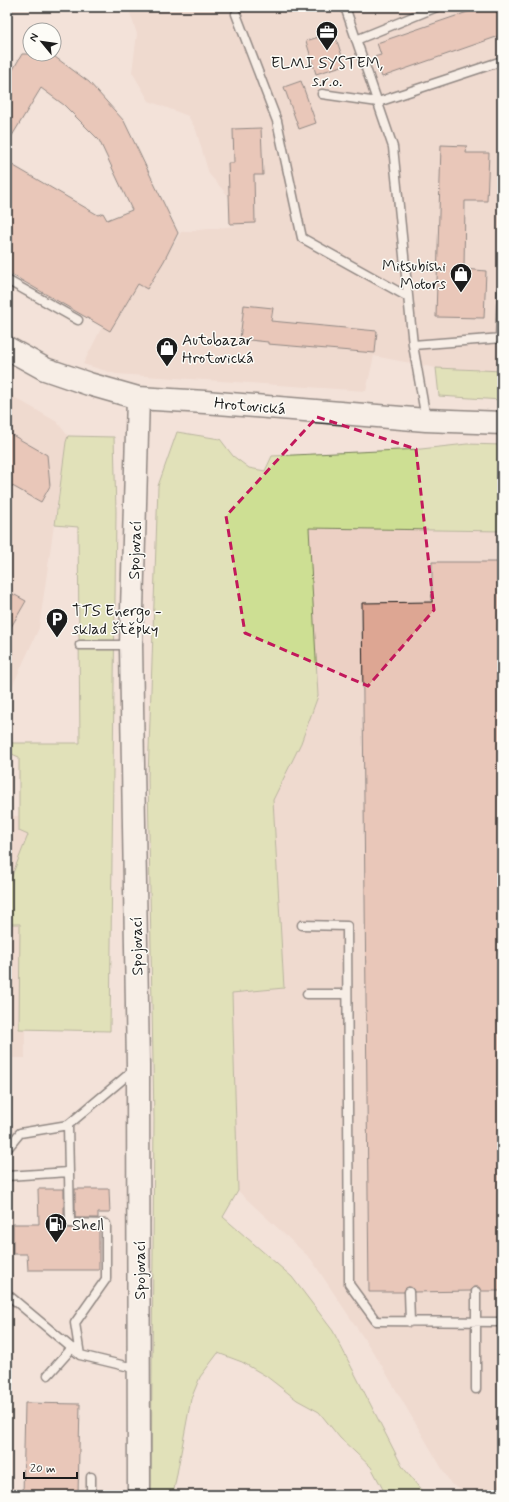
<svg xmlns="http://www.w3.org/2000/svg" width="509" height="1502" viewBox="0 0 509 1502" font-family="Mynerve,sans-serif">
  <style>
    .built { fill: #ecd0c4 }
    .green { fill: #cddf93; stroke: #747e58 }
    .building { fill: #dda693; stroke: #1c1c1c }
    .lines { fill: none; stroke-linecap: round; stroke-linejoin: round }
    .lane-casing { stroke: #1c1c1c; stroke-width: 11 }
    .secondary-casing { stroke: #1c1c1c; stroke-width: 25 }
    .lane { stroke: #fdfcf7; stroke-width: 8 }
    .secondary { stroke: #fdfcf7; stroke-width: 22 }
    .marked { fill: none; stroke: #c2185b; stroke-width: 3; stroke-dasharray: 8 5; stroke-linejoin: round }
    .labels { text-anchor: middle; stroke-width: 3; stroke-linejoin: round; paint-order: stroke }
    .poi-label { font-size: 16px; fill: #1c1c1c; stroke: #fdfcf7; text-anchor: start }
    .street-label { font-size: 16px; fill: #1c1c1c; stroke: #fdfcf7 }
  </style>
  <rect width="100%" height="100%" fill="#f3e2d9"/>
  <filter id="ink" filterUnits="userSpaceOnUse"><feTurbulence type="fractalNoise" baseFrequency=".025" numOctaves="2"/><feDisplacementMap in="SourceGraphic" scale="8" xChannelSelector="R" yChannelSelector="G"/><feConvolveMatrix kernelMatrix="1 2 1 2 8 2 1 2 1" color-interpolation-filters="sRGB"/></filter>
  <g filter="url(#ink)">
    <path class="built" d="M128,7H502V371L436,368L374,356L366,391L116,374L83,364L102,327L110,331L138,284L147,289L181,232L236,226L231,223L230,198L209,174L196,130L188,116L149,101L132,72L137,34Z
      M7,393L57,422L68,436L66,442L39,628L7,698Z
      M308,528L502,531V1495H470L451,1484L379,1361L311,1259L238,1191L232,993L284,988L273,800L301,743L318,696Z
      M7,816H30L24,914L25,1058H7Z"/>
    <path class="green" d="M436,368L502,371V400L439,396Z
      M177,432L220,439L233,456L249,468L265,471L272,456L421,449L467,444L502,445V531L309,528L318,696L301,743L273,800L284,988L232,993L238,1191L223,1217L292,1277L333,1331L402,1466L425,1495H386L371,1467L340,1438L319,1412L297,1400L266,1376L242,1362L218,1353L200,1377L191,1399L173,1495H151L154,1120L148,778L158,486Z
      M68,436L114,437L116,512L110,1031L19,1029L20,924H7V888L28,835L19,831V757L7,752V743H80L78,527L55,525L66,442Z"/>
    <path class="building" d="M482,7H502V35L382,77L374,57L381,55L377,43Z
      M334,32L345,65L316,74L306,41Z
      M22,54H51L89,82L124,121L178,233L164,261L147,289L138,284L110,331L7,272V162L98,215L103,213L107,220L132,210L99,140L64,105L41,88L7,144V80Z
      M301,81L316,123L299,129L284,87Z
      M261,128L263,175H254L255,223L230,224L228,163H234L233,129Z
      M441,145L467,146L466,153H489L487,201H465L464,269L486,271L484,318L436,317Z
      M244,305L273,308L271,321L377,331L375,353L268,344V342L240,339Z
      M7,432L47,455L50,486L41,502L7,483Z
      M432,562H502V1291H481L479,1287H473L471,1291L414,1292L413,1289L409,1287L406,1288L404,1292H369L362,603L432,602Z
      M13,594L26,601L7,634V604Z
      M38,1189H64V1223L67,1228L99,1229V1270H28L27,1254H13V1224H39Z
      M75,1189H109L110,1213H98V1218H75Z
      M25,1403L80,1404L78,1495H23Z"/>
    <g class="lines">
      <g class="lane-casing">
        <path id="lane" d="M345,7L393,147L413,345L426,419
          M236,14L277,121L302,238L408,297
          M356,40L437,7
          M322,94L378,102L502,61
          M7,280L78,320
          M500,338L502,288
          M413,345L502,338
          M80,645H130
          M302,925L347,926L349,1284L376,1321L502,1322
          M307,994H347
          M135,1069L68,1125L70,1223L106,1224V1279L75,1323L80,1355L138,1369
          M7,1149L20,1133L68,1125
          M7,1176L69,1172
          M409,1292L410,1322
          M7,1294L80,1355
          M48,1375L72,1348
          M476,1389V1292
          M91,1495V1477"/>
      </g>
      <g class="secondary-casing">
        <path id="secondary" d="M7,348L45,369L89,384L138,398L205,402L426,420L502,423
          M138,398L131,645L138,1066L139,1495"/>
      </g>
      <use href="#lane" class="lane"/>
      <use href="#secondary" class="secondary"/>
    </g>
  </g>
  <path d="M0 0H509V1502H0ZM317,417L416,449L434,610L368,686L245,633L226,516Z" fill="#f3e2d9" fill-opacity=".55" fill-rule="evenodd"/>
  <path class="marked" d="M317,417L416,449L434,610L368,686L245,633L226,516Z"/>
  <defs>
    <g id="office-pin" transform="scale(1.15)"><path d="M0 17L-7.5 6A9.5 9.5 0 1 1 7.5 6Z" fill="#1c1c1c" stroke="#fdfcf7"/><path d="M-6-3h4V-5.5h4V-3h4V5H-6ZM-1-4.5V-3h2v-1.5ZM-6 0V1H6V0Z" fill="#fff"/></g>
    <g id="shop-pin" transform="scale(1.15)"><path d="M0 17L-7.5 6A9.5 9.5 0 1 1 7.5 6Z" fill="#1c1c1c" stroke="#fdfcf7"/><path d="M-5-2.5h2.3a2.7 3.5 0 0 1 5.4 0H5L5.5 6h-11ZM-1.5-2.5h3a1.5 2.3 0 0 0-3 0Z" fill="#fff"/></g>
    <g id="parking-pin" transform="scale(1.15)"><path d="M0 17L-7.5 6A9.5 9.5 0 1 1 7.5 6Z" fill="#1c1c1c" stroke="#fdfcf7"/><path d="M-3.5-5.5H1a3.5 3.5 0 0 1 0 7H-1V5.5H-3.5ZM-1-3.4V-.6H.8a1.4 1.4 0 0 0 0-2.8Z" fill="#fff"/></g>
    <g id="fuel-pin" transform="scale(1.15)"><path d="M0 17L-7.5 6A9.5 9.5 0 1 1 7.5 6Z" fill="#1c1c1c" stroke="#fdfcf7"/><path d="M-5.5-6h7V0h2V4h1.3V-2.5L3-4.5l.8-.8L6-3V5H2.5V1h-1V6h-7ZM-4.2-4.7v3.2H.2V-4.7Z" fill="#fff"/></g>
  </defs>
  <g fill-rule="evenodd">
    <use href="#office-pin" x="327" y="32"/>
    <use href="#shop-pin" x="461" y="274"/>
    <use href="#shop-pin" x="167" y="348"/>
    <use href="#parking-pin" x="57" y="619"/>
    <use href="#fuel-pin" x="56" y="1224"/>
  </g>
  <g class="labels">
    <g class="poi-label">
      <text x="327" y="68" text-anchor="middle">ELMI SYSTEM,<tspan x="327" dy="18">s.r.o.</tspan></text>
      <text x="446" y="271" text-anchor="end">Mitsubishi<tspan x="446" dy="18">Motors</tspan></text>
      <text x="182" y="345">Autobazar<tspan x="182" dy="18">Hrotovická</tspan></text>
      <text x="72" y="616">TTS Energo -<tspan x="72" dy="18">sklad štěpky</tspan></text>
      <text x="72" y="1230">Shell</text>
    </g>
    <g class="street-label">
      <text transform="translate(250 405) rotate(5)" y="6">Hrotovická</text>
      <text transform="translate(134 550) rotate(-88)" y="6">Spojovací</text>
      <text transform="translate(136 946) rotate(-91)" y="6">Spojovací</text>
      <text transform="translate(139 1270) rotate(-90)" y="6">Spojovací</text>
    </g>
  </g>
  <rect width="509" height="1502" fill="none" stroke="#fdfcf7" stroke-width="24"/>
  <rect x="12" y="12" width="485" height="1478" fill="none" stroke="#1c1c1c" stroke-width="1.5" filter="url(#ink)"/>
  <g transform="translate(42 42) rotate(299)"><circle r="19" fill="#fdfcf7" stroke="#a3a29f"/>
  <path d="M0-3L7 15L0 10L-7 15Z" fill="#1c1c1c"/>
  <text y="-6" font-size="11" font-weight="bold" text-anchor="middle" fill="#1c1c1c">N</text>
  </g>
  <path d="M24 1472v6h53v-6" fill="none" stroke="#1c1c1c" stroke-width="2"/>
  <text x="30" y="1472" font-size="12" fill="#1c1c1c" stroke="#fdfcf7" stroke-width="3" paint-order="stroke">20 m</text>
</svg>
